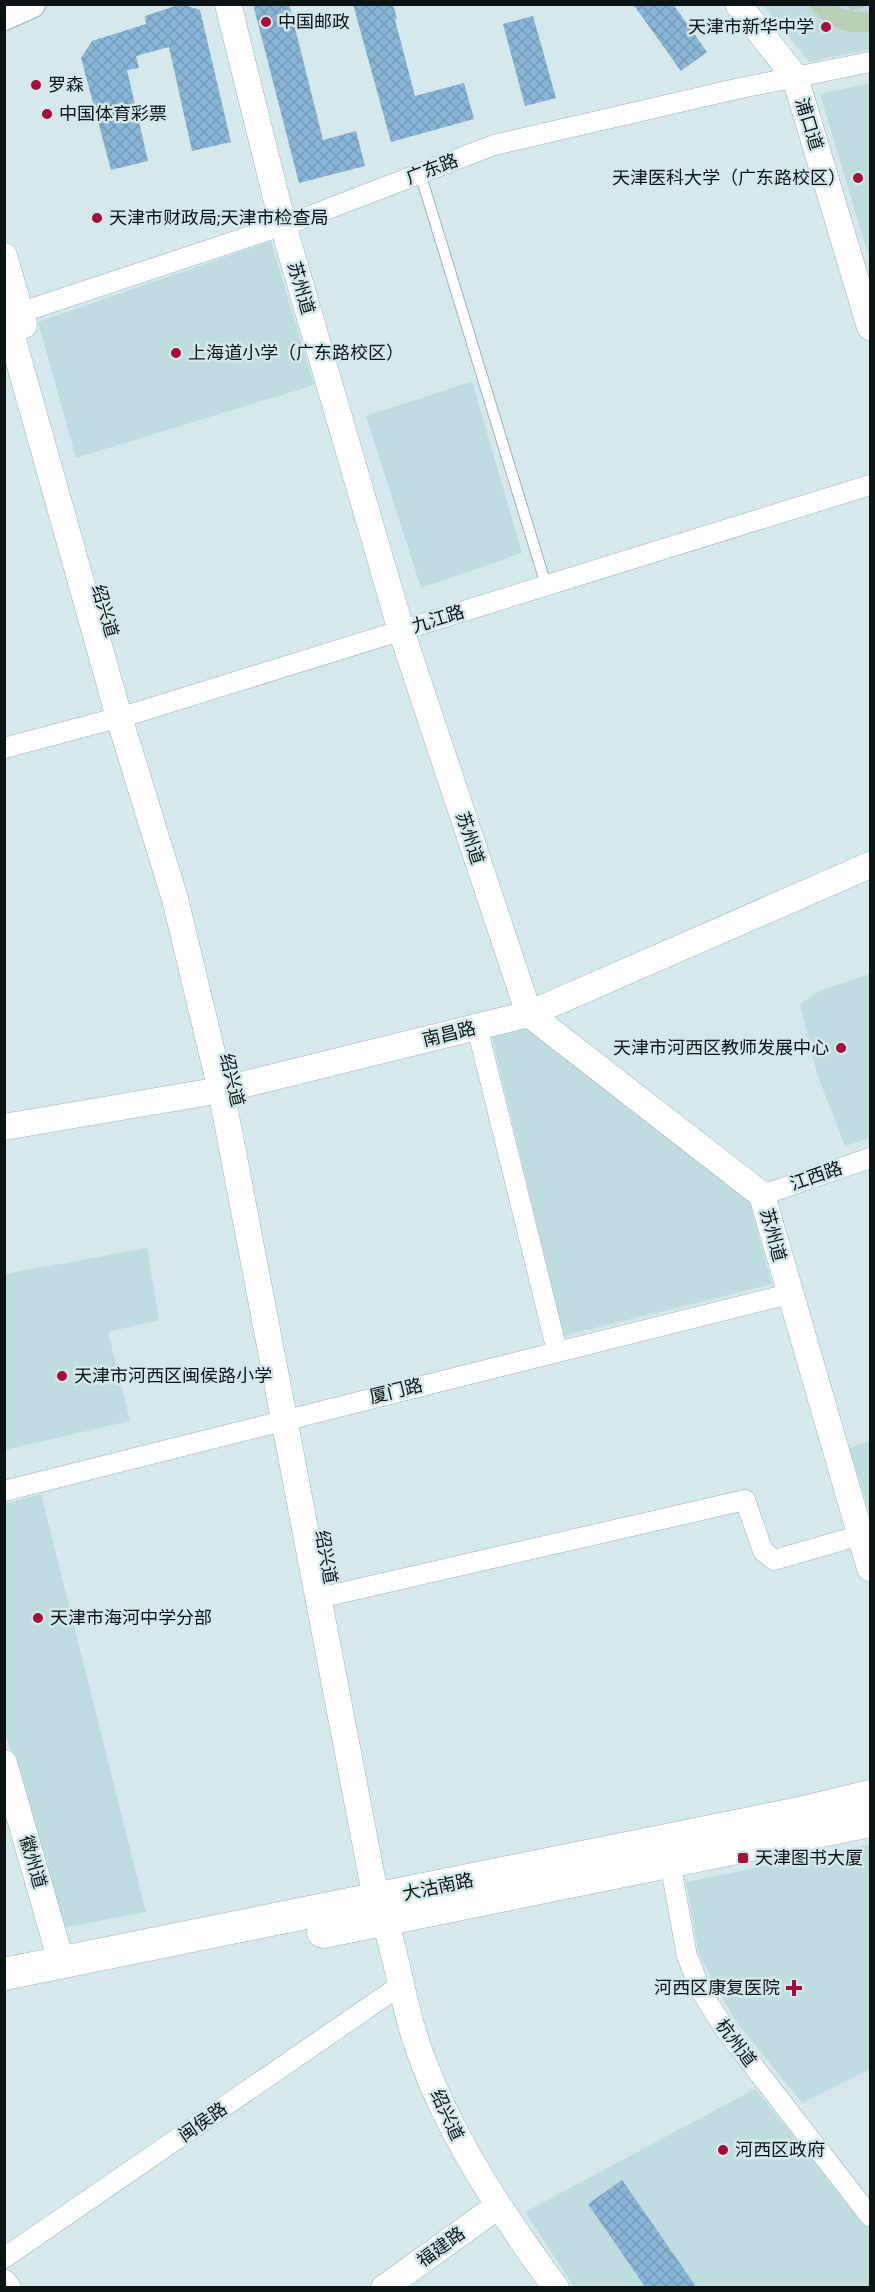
<svg xmlns="http://www.w3.org/2000/svg" width="875" height="2292" viewBox="0 0 875 2292" font-family="'Sofia Sans Condensed','Noto Sans SC',sans-serif">
  <style>
    .built { fill: #bfdce1 }
    .pitch { fill: #b7d0b5 }
    .building { fill: url(#building-cross-hatch) }
    .lines { fill: none; stroke-linecap: round; stroke-linejoin: round }
    .service-casing { stroke: #9fb3b6; stroke-width: 12 }
    .minor-casing { stroke: #9fb3b6; stroke-width: 21 }
    .tertiary-casing { stroke: #9fb3b6; stroke-width: 27 }
    .secondary-casing { stroke: #9fb3b6; stroke-width: 30 }
    .primary-casing { stroke: #9fb3b6; stroke-width: 33 }
    .service { stroke: #fff; stroke-width: 10 }
    .minor { stroke: #fff; stroke-width: 20 }
    .tertiary { stroke: #fff; stroke-width: 26 }
    .secondary { stroke: #fff; stroke-width: 28 }
    .primary { stroke: #fff; stroke-width: 32 }
    .poi-dot { fill: #a60d3b; stroke: #d5e9ec; stroke-width: 2 }
    .labels { text-anchor: middle; stroke-width: 5; stroke-linejoin: round; paint-order: stroke }
    .poi-label { font-size: 18px; fill: #0c1315; stroke: #d5e9ec; text-anchor: start }
    .street-label { font-size: 18px; fill: #0c1315; stroke: #d5e9ec }
  </style>
  <defs>
    <pattern id="building-cross-hatch" width="8" height="8" patternUnits="userSpaceOnUse" patternTransform="scale(1.5)"><rect width="8" height="8" fill="#89b5d6"/><path d="M0 0l8 8M0 8l8-8" fill="none" stroke="#759bb7"/></pattern>
  </defs>
  <rect width="100%" height="100%" fill="#d5e9ec"/>
  <path class="built" d="M763,5H870V49L809,62Z
    M870,83V261L820,94Z
    M271,241L314,385L76,458L38,322Z
    M472,381L522,553L421,588L366,416Z
    M870,974V1138L845,1146L817,1074L800,1004L821,990Z
    M527,1023L749,1200L772,1284L563,1336L491,1033Z
    M147,1248L159,1320L108,1332L130,1421L5,1450V1274Z
    M870,1441V1514L849,1448Z
    M41,1494L146,1912L61,1928L5,1731L4,1504Z
    M870,1844V2069L802,2103L735,2020L699,1955L686,1882Z
    M755,2089L870,2227V2287H574L525,2212Z"/>
  <path class="pitch" d="M809,5H835L849,11V5H870L850,11L870,13V32C844,34 824,26 809,5Z"/>
  <path class="building" d="M181,4L200,10L231,142L192,151L169,47L136,56L139,68L127,70L148,161L111,170L81,58L92,41L146,24L145,16Z
    M253,4H289L323,140L356,131L365,166L299,183Z
    M353,4H393L397,19L395,20L415,96L464,83L474,119L391,142Z
    M633,4H673L707,52L681,71Z
    M533,16L556,98L525,106L503,24Z
    M622,2180L697,2288H646L588,2204Z"/>
  <g class="lines">
    <g class="service-casing">
      <path id="service" d="M420,173L546,585"/>
    </g>
    <g class="minor-casing">
      <path id="minor" d="M7,317L302,219L494,145L736,89L870,62
        M4,748L132,714L870,485
        M477,1027L557,1351
        M762,1195L870,1158
        M4,1491L789,1294
        M332,1595L745,1500L763,1551L774,1560L861,1535
        M668,1851L687,1956L701,1991L724,2028L870,2216
        M4,2258L401,1985"/>
    </g>
    <g class="tertiary-casing">
      <path id="tertiary" d="M228,4L283,225L401,630L529,1014L762,1195L870,1568
        M738,4L795,77L870,327
        M4,256L24,325
        M4,308L119,717L175,899L221,1090L376,1899C395,1942 400,1990 414,2035C444,2129 498,2208 556,2288
        M4,1127L221,1090L529,1014L870,865
        M4,1763L61,1961
        M4,2283L8,2288
        M384,2288L498,2206"/>
    </g>
    <g class="secondary-casing">
      <path id="secondary" d="M4,16L31,4"/>
    </g>
    <g class="primary-casing">
      <path id="primary" d="M323,1932L870,1821
        M4,1974L800,1813L870,1796"/>
    </g>
    <use href="#service" class="service"/>
    <use href="#minor" class="minor"/>
    <use href="#tertiary" class="tertiary"/>
    <use href="#secondary" class="secondary"/>
    <use href="#primary" class="primary"/>
  </g>
  <g class="poi-dot">
    <circle cx="266" cy="22" r="6"/>
    <circle cx="826" cy="27" r="6"/>
    <circle cx="36" cy="85" r="6"/>
    <circle cx="47" cy="114" r="6"/>
    <circle cx="858" cy="178" r="6"/>
    <circle cx="97" cy="218" r="6"/>
    <circle cx="176" cy="353" r="6"/>
    <circle cx="841" cy="1048" r="6"/>
    <circle cx="62" cy="1376" r="6"/>
    <circle cx="38" cy="1618" r="6"/>
    <rect x="737" y="1852" width="12" height="12" rx="3"/>
    <path d="M791 1979h6v6h6v6h-6v6h-6v-6h-6v-6h6z"/>
    <circle cx="723" cy="2150" r="6"/>
  </g>
  <g class="labels">
    <g class="poi-label">
      <text x="278" y="28">中国邮政</text>
      <text x="814" y="33" text-anchor="end">天津市新华中学</text>
      <text x="48" y="91">罗森</text>
      <text x="59" y="120">中国体育彩票</text>
      <text x="846" y="184" text-anchor="end">天津医科大学（广东路校区）</text>
      <text x="109" y="224">天津市财政局;天津市检查局</text>
      <text x="188" y="359">上海道小学（广东路校区）</text>
      <text x="829" y="1054" text-anchor="end">天津市河西区教师发展中心</text>
      <text x="74" y="1382">天津市河西区闽侯路小学</text>
      <text x="50" y="1624">天津市海河中学分部</text>
      <text x="755" y="1864">天津图书大厦</text>
      <text x="780" y="1994" text-anchor="end">河西区康复医院</text>
      <text x="735" y="2156">河西区政府</text>
    </g>
    <g class="street-label">
      <text transform="translate(809 124) rotate(73)" y="6">浦口道</text>
      <text transform="translate(432 169) rotate(-21)" y="6">广东路</text>
      <text transform="translate(301 288) rotate(74)" y="6">苏州道</text>
      <text transform="translate(105 611) rotate(74)" y="6">绍兴道</text>
      <text transform="translate(438 619) rotate(-17)" y="6">九江路</text>
      <text transform="translate(470 838) rotate(72)" y="6">苏州道</text>
      <text transform="translate(449 1034) rotate(-14)" y="6">南昌路</text>
      <text transform="translate(232 1080) rotate(77)" y="6">绍兴道</text>
      <text transform="translate(816 1176) rotate(-19)" y="6">江西路</text>
      <text transform="translate(773 1235) rotate(75)" y="6">苏州道</text>
      <text transform="translate(396 1391) rotate(-14)" y="6">厦门路</text>
      <text transform="translate(326 1557) rotate(80)" y="6">绍兴道</text>
      <text transform="translate(33 1862) rotate(74)" y="6">徽州道</text>
      <text transform="translate(438 1887) rotate(-12)" y="6">大沽南路</text>
      <text transform="translate(736 2043) rotate(53)" y="6">杭州道</text>
      <text transform="translate(447 2115) rotate(65)" y="6">绍兴道</text>
      <text transform="translate(203 2122) rotate(-35)" y="6">闽侯路</text>
      <text transform="translate(441 2247) rotate(-36)" y="6">福建路</text>
    </g>
  </g>
  <rect width="875" height="2292" fill="none" stroke="#0c1315" stroke-width="12"/>
</svg>
